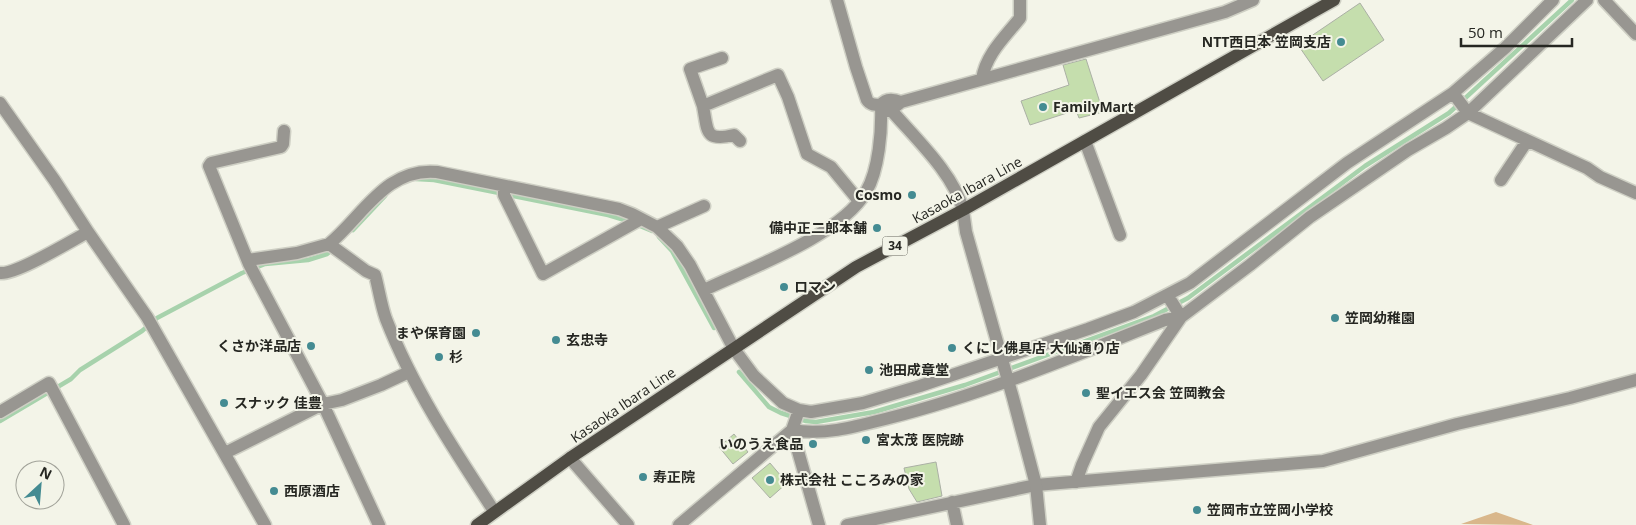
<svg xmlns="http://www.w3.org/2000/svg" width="1636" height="525" viewBox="0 0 1636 525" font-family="'Open Sans','Noto Sans JP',sans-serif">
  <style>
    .forest { fill: #d9b78b }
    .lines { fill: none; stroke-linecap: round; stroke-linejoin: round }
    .stream { stroke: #a7d2ac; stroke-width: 4.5 }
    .building { fill: #c5dead; stroke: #abb0a5 }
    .minor-casing { stroke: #cecfc4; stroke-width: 15 }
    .tertiary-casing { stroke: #cecfc4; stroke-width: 15 }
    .primary-casing { stroke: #cecfc4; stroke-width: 15 }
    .minor { stroke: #989691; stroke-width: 12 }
    .tertiary { stroke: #989691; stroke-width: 12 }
    .primary { stroke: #4f4c44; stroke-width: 12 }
    .poi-dot { fill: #448b92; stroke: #f3f4e8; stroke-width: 2 }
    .labels { text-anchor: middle; stroke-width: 4; stroke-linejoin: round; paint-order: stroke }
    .shield { fill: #f3f4e8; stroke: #64645d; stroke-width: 1 }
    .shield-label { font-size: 12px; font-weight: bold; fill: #262722 }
    .poi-label { font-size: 14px; font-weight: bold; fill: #262722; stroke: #f3f4e8; text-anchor: start }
    .street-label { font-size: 14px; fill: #262722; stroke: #f3f4e8 }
  </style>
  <rect width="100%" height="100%" fill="#f3f4e8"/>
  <path class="forest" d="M1496,512L1533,525L1461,524Z"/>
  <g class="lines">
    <path class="stream" d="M416,179L434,180L608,215L628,221L652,231
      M353,230L385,196
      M659,237L672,251L714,328
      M739,372L769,407L781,413L806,421L816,422L874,412L965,385L1154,316L1188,298L1365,166L1449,113L1572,0
      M0,421L71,379L80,370L142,331L157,318L242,273L265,264L308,260L327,254L333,249"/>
  </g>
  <path class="building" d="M1360,3L1384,40L1323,81L1298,45Z
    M1086,59L1103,112L1079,118L1076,110L1030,125L1021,101L1069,85L1063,65Z
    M734,434L748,452L733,464L719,447Z
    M936,462L942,496L917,502L909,489L904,468Z
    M770,463L787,483L770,498L752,478Z"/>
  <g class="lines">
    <g class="minor-casing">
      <path id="minor" d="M837,0L856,67L867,100C870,105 875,105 881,105
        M1604,0L1636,34
        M982,79C986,54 1005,37 1020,18V0
        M1453,93L1468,113L1587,168L1600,177L1636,193
        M0,103L55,181L88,232
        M703,106L690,69L722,58
        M891,110L901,102L1225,12L1253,0
        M883,112L891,110C915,138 954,174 963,210
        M284,131L283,144L281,147L211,163L209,166L249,264L323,404L379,525
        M740,141L734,135C704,142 708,131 703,106L778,75L788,97L807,154L831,167L859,201
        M1085,141L1120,235
        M1501,180L1527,141
        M504,186V195L543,274L641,219
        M657,227L704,206
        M329,244C363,216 386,167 437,172L619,209L632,214L657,227L677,246L690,265L734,349L754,376L783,403L799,410L811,412L863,403L920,386L1088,329L1134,312L1190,283L1347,163L1453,93L1505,48L1553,0
        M248,260L297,253L329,244L366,271L375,275C379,290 381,305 386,319C413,388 454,450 494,511
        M0,273C16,275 71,241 88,232L147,317L265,525
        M704,290C750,268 840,236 866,192C879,170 882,130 881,105C886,98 893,99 901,102
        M799,410L792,430L819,525
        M0,412L49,383L124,525
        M225,453L323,404L342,400L381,385L409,372
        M570,458L628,525
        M1076,482L1082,465L1099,427L1141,375L1181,317L1168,296
        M952,502L957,525
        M679,525L792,430C824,436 858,426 889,418C984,394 1074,356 1165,320L1181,317L1250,265L1310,217L1408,150L1446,128L1468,113L1587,0
        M847,525L1036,485L1323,461L1457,424L1570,398L1636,380"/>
    </g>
    <g class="tertiary-casing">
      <path id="tertiary" d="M963,210L966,232L1013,398L1036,485L1040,525"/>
    </g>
    <g class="primary-casing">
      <path id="primary" d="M477,525L570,458L856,267L963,210L1334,0"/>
    </g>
    <use href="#minor" class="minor"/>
    <use href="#tertiary" class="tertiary"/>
    <use href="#primary" class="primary"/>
  </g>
  <g class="poi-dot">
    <circle cx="1341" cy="42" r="5"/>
    <circle cx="1043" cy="107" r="5"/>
    <circle cx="912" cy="195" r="5"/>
    <circle cx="877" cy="228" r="5"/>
    <circle cx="784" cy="287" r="5"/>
    <circle cx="1335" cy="318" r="5"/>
    <circle cx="476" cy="333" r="5"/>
    <circle cx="556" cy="340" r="5"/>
    <circle cx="311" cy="346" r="5"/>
    <circle cx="952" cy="348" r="5"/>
    <circle cx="439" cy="357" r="5"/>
    <circle cx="869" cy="370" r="5"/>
    <circle cx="1086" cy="393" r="5"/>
    <circle cx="224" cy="403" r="5"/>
    <circle cx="866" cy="440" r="5"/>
    <circle cx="813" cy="444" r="5"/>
    <circle cx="643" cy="477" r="5"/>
    <circle cx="770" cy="480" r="5"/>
    <circle cx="274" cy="491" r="5"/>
    <circle cx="1197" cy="510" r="5"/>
  </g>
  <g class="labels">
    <rect class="shield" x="882.5" y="236.5" width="25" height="19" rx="4"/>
    <g class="shield-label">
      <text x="895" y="250">34</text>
    </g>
    <g class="poi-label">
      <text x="1331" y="47" text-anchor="end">NTT西日本 笠岡支店</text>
      <text x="1053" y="112">FamilyMart</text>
      <text x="902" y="200" text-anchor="end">Cosmo</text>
      <text x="867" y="233" text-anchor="end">備中正二郎本舗</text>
      <text x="794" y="292">ロマン</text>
      <text x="1345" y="323">笠岡幼稚園</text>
      <text x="466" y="338" text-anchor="end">まや保育園</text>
      <text x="566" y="345">玄忠寺</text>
      <text x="301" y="351" text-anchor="end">くさか洋品店</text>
      <text x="962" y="353">くにし佛具店 大仙通り店</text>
      <text x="449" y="362">杉</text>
      <text x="879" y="375">池田成章堂</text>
      <text x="1096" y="398">聖イエス会 笠岡教会</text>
      <text x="234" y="408">スナック 佳豊</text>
      <text x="876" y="445">宮太茂 医院跡</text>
      <text x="803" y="449" text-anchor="end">いのうえ食品</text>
      <text x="653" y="482">寿正院</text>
      <text x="780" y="485">株式会社 こころみの家</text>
      <text x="284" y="496">西原酒店</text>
      <text x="1207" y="515">笠岡市立笠岡小学校</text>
    </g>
    <g class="street-label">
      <text transform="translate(967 190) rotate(-29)" y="5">Kasaoka Ibara Line</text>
      <text transform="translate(623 405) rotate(-34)" y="5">Kasaoka Ibara Line</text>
    </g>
  </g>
  <g transform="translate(40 485) rotate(26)"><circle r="24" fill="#f3f4e8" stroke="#a1a299"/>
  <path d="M0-4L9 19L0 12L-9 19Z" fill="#448b92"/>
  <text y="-8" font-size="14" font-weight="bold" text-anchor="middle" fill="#262722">N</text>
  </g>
  <path d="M1461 38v8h111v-8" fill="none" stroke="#262722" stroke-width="2.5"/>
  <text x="1468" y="38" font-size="15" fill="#262722" stroke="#f3f4e8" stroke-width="4" paint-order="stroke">50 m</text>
</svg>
